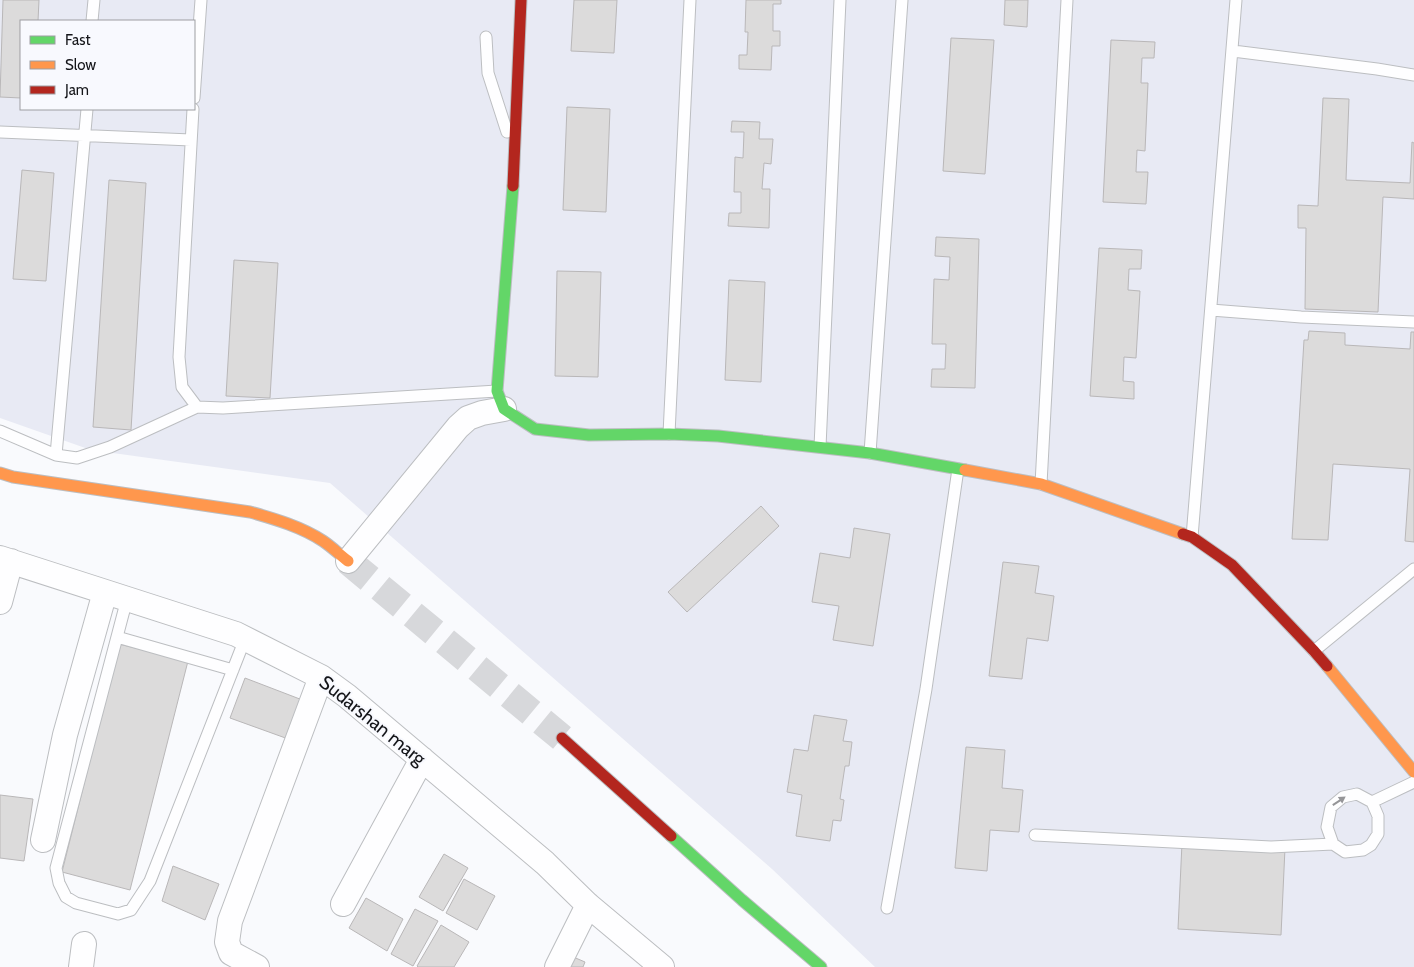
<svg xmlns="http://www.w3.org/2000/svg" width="1414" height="967" viewBox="0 0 1414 967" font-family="Cabin,sans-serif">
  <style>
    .built { fill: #e8eaf4; fill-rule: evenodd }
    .building { fill: #dcdbdb; stroke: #b9b7b8 }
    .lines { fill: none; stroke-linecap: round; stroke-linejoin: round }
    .secondary-tunnel { stroke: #d7d8db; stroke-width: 28; stroke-dasharray: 28 14; stroke-linecap: butt }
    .lane-casing { stroke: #bcbec1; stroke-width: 13 }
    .street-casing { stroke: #bcbec1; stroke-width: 26 }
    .fast-casing { stroke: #bcbec1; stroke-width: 13 }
    .slow-casing { stroke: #bcbec1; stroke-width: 13 }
    .jam-casing { stroke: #bcbec1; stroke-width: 13 }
    .lane { stroke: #fefeff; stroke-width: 11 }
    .street { stroke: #fefeff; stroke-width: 24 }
    .fast { stroke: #63d668; stroke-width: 11 }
    .slow { stroke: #ff974d; stroke-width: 11 }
    .jam { stroke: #b3261e; stroke-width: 11 }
    .oneway { fill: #959598 }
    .labels { text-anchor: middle; stroke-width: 4; stroke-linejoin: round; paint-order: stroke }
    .street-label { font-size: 19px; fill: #141519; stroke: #f8f9fe }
  </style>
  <rect width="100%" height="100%" fill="#f9fafd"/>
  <path class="built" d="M0,0H1414V967H875L772,869L330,483L91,450L0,418ZM21,21H194V109H21Z"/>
  <path class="building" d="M3,0H39L38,21H21V98L0,97Z
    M574,0H617L614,53L571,51Z
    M746,0H781V4H773V31H780V46H772L771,70L739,69V55H747L748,32H745Z
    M1005,0H1028L1027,27L1004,25Z
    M951,38L994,40L985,174L943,171Z
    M1111,40L1155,42L1154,58H1142L1141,83H1148L1145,151L1137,150L1136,172H1148L1146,204L1103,202Z
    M1323,98L1349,99L1346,180L1410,183L1412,142L1414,143V199L1383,197L1378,312L1305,309L1306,228H1298V205L1318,206Z
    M567,107L610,109L606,212L563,210Z
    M732,121L760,122L759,139H773L771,164L764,163L762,189H770L769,228L728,226L729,213H741V192H734L735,157L743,158L744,132H731Z
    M22,170L54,173L46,281L13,279Z
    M109,180L146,183L131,430L93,427Z
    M936,237L979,239L975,388L931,387L932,369H945L946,344H932L934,279L949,280L950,257L935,256Z
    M1099,248L1142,250L1141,269H1129L1128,290L1140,291L1136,358L1124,357L1123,381L1134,382V399L1090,396Z
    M234,260L278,263L270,398L226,396Z
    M557,271L601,272L598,377L555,376Z
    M729,280L765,282L761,382L725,380Z
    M1309,331L1345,333V345L1410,349L1411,332H1414V542L1405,541L1410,469L1333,464L1328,540L1292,539L1304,340H1308Z
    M761,506L779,526L687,612L668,592Z
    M854,528L890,534L873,646L833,640L839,606L812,602L820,553L850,558Z
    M1003,562L1039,566L1035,593L1054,596L1048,641L1027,638L1022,679L989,676Z
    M119,644L188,661L130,890L62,872Z
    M245,678L305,701L291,740L230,718Z
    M814,715L847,720L843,741L852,742L849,766H845L840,799L844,800L841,821L833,820L830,841L796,836L802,795L787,792L794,749L808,751Z
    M966,747L1005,750L1002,788L1023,790L1019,832L990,830L987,871L955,868Z
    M0,795L33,799L24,861L0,858Z
    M1182,843L1285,848L1281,935L1178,929Z
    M444,854L468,868L443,911L419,897Z
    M173,866L219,884L205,920L162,901Z
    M464,879L495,896L477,930L446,913Z
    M366,898L403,919L387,951L349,928Z
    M415,909L438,921L413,966L391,954Z
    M441,925L469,942L454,967H418L417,966Z
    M571,956L585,962L583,967H565Z"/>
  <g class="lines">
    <path class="secondary-tunnel" d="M348,561L562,738"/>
    <g class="lane-casing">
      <path id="lane" d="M92,21L94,0
        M486,37L488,73L507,132
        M1233,51L1377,69L1414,75
        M194,98L201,0
        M193,109L179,357L182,387L197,407
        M0,132L191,140
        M1211,310L1301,317L1414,322
        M0,431L56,455L77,458L110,447L197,407L223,408L497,391
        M669,434L690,0
        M820,447L840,0
        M870,453L902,0
        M56,455L87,109
        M1041,484L1067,0
        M1192,537L1236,0
        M127,599L56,868L59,883L66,897L76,903L118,914L131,910L150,881L245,639
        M117,637L233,670
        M1314,651L1414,569
        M1372,802L1414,782
        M1035,835L1271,847L1333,844L1345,852L1363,850L1371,845L1378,834V816L1372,802L1357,794L1343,797L1331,807L1327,827L1333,844
        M887,908L926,689L958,469"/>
    </g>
    <g class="street-casing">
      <path id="street" d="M0,558L236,634L321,677L347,696L545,863L588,905L662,967
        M348,561L458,427L468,418L482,413L504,409
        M0,602L11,561
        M43,840L65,735L105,592
        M343,904L422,759
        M81,967L84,944
        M257,967L231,953L227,942L230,921L321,677
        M557,967L588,905"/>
    </g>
    <g class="fast-casing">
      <path id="fast" d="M513,186L497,391L504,409L535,429L589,435L669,434L718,436L870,453L965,470
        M671,836L742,900L821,967"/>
    </g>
    <g class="slow-casing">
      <path id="slow" d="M965,470L1041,484L1183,534
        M0,473L13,477L250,512C275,519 302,527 323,541C332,547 340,555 348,561
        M1327,666L1414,772"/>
    </g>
    <g class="jam-casing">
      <path id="jam" d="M513,186L521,0
        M1183,534L1192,537L1232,565L1314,651L1327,666
        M562,738L671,836"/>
    </g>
    <use href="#lane" class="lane"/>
    <use href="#street" class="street"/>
    <use href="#fast" class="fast"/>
    <use href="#slow" class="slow"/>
    <use href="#jam" class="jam"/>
  </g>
  <defs><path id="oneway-solid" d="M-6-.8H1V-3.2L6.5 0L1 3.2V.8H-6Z" transform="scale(1.25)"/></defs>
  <use class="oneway" href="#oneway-solid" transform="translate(1339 801) rotate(-34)"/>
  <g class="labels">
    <g class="street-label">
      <text transform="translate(373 720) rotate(39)" y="7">Sudarshan marg</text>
    </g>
  </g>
  <rect x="20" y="20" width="175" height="90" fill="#f8f9fe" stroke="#9d9ea2"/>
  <rect x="30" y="36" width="25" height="8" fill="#63d668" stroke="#9d9ea2"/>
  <text x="65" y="45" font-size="15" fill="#141519">Fast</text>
  <rect x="30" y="61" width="25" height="8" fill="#ff974d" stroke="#9d9ea2"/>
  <text x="65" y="70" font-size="15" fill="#141519">Slow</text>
  <rect x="30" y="86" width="25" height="8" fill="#b3261e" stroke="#9d9ea2"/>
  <text x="65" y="95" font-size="15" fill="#141519">Jam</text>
</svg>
